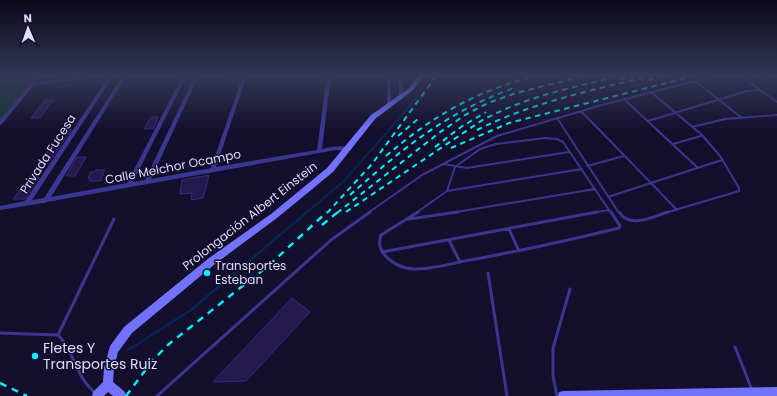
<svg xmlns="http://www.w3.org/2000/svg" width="777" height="396" viewBox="0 0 777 396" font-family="Poppins,sans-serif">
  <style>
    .green { fill: #123735 }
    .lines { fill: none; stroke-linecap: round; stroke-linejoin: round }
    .stream-far1 { stroke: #092552; stroke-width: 2 }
    .stream { stroke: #092552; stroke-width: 2.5 }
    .building { fill: #241a4f; stroke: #392b7c }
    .service-far1 { stroke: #39378f; stroke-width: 2 }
    .service { stroke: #39378f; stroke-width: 3 }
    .minor { fill: #39378f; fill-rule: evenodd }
    .secondary { fill: #7272ff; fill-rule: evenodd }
    .rail-far1 { stroke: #07ecff; stroke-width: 2; stroke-dasharray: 5.5 4.5; stroke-linecap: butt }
    .rail { stroke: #07ecff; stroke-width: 2.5; stroke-dasharray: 7 6; stroke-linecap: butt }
    .poi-dot { fill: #07ecff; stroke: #140f2d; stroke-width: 1.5 }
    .labels { text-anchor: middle; stroke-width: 3; stroke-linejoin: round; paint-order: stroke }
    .street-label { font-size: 12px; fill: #dedbff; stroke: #140f2d }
    .poi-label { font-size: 12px; fill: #dedbff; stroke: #140f2d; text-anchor: start }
    .near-poi-label { font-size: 14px; fill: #dedbff; stroke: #140f2d; text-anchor: start }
  </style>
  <rect width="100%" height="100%" fill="#140f2d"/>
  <path class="green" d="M0,75H39L0,121Z"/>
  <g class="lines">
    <path class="stream-far1" d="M445,78L452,75
      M306,213L344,181L417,98"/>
    <path class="stream" d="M128,350L191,310L307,212"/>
  </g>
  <path class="building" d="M45,100H53L40,118H31Z
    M151,117H158L153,129H144Z
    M63,129H72L47,165H38Z
    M77,157H86L75,176H66Z
    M96,170H105L100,181H89L90,178H88L91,172H94Z
    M209,175L203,198L191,200L192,193L180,194L182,180Z
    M30,177H39L25,199H13Z
    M292,298L310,312L246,381L213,382Z"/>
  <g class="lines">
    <path class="service-far1" d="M739,75L777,102
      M695,81L742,118
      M652,93L702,135L720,156L739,188V191L665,213
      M625,100L698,168
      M581,111L651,183L722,160
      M557,118L619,213
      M648,121L747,91L760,90
      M692,127L725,119L777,115
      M673,144L701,136
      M443,164L467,168L569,152
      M587,166L624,156
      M447,191L582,169
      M608,197L651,183L677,210
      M368,213L422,175L497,136L602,105L718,75
      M416,213L447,191L455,167L480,149L496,144L545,138L557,139L563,142L611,213
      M450,213L595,189
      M591,213L609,210"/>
    <path class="service" d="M418,212L381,235C374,254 397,268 413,269C432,270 452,263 470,260C520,251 570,240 619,228L620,226L611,212
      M619,212C630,229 652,217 668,212
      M409,219L458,212
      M509,229L519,251
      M449,240L460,262
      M382,252L597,212
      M488,273L507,396
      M0,333L58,335C75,352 76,379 96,393
      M58,335L114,219
      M735,347L752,390
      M157,396L331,240L370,212
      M557,396L553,376V348L570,289"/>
    <path class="minor" d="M38,75H42L36,82L99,75H114L32,200L44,198L123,75H127L51,197L127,183L183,75H187L133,182L145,180L195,75H199L151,179L211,168L243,75H247L216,167L317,150L327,75H331L322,149C331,147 344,144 352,149L349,151L336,150L47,202L45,203H43L0,210V206L25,201L109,76L34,85L2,124L0,125V120Z
      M231,75H235L233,80H231L229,79Z
      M387,75H391V106L389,107L387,106Z
      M399,75H403V97L401,98L399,97Z"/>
    <path class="secondary" d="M419,75H425L412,91L375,119L333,172L277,218L215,264L132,333L118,352L114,368L113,382L125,392L126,396H113L108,392L104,396H92L93,392L103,382L104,368L110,346L124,327L209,258L271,214L327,168L371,115L408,89Z
      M777,387V396H558L559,392L563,391Z"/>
    <path class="rail-far1" d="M620,79L637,75
      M648,80L668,75
      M477,130C533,102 593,90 654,75
      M398,136L419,118
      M435,147L461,127L486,112
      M451,148L509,123L698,75
      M386,156C435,114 476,91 539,75
      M350,195C402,149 448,111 514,88
      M346,212L481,121C526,96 575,87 624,75
      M327,213L372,164L437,75
      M337,213L439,133L465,115L488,103L516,93L588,75"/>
    <path class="rail" d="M322,225L338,212
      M0,383L27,396
      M126,396L153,360L169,344L268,266L327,212"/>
  </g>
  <linearGradient id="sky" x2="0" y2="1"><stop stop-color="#0b0819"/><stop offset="0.58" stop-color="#343757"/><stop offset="1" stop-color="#343757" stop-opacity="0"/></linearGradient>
  <rect width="777" height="130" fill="url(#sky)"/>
  <g class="poi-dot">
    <circle cx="207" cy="273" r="4"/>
    <circle cx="35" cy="356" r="4"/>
  </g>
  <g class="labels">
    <g class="street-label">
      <text transform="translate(48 154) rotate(-57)" y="4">Privada Fucesa</text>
      <text transform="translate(173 167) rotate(-11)" y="4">Calle Melchor Ocampo</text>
      <text transform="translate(250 216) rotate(-38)" y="4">Prolongación Albert Einstein</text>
    </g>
    <g class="poi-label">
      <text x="215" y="270">Transportes<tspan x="215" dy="14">Esteban</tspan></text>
    </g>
    <g class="near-poi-label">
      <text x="43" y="353">Fletes Y<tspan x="43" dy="16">Transportes Ruiz</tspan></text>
    </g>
  </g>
  <g transform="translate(28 28) rotate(358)" stroke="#140f2d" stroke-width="3" paint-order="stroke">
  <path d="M0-3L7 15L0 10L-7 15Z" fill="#dedbff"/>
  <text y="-6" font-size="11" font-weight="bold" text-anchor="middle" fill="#dedbff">N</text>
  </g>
</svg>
